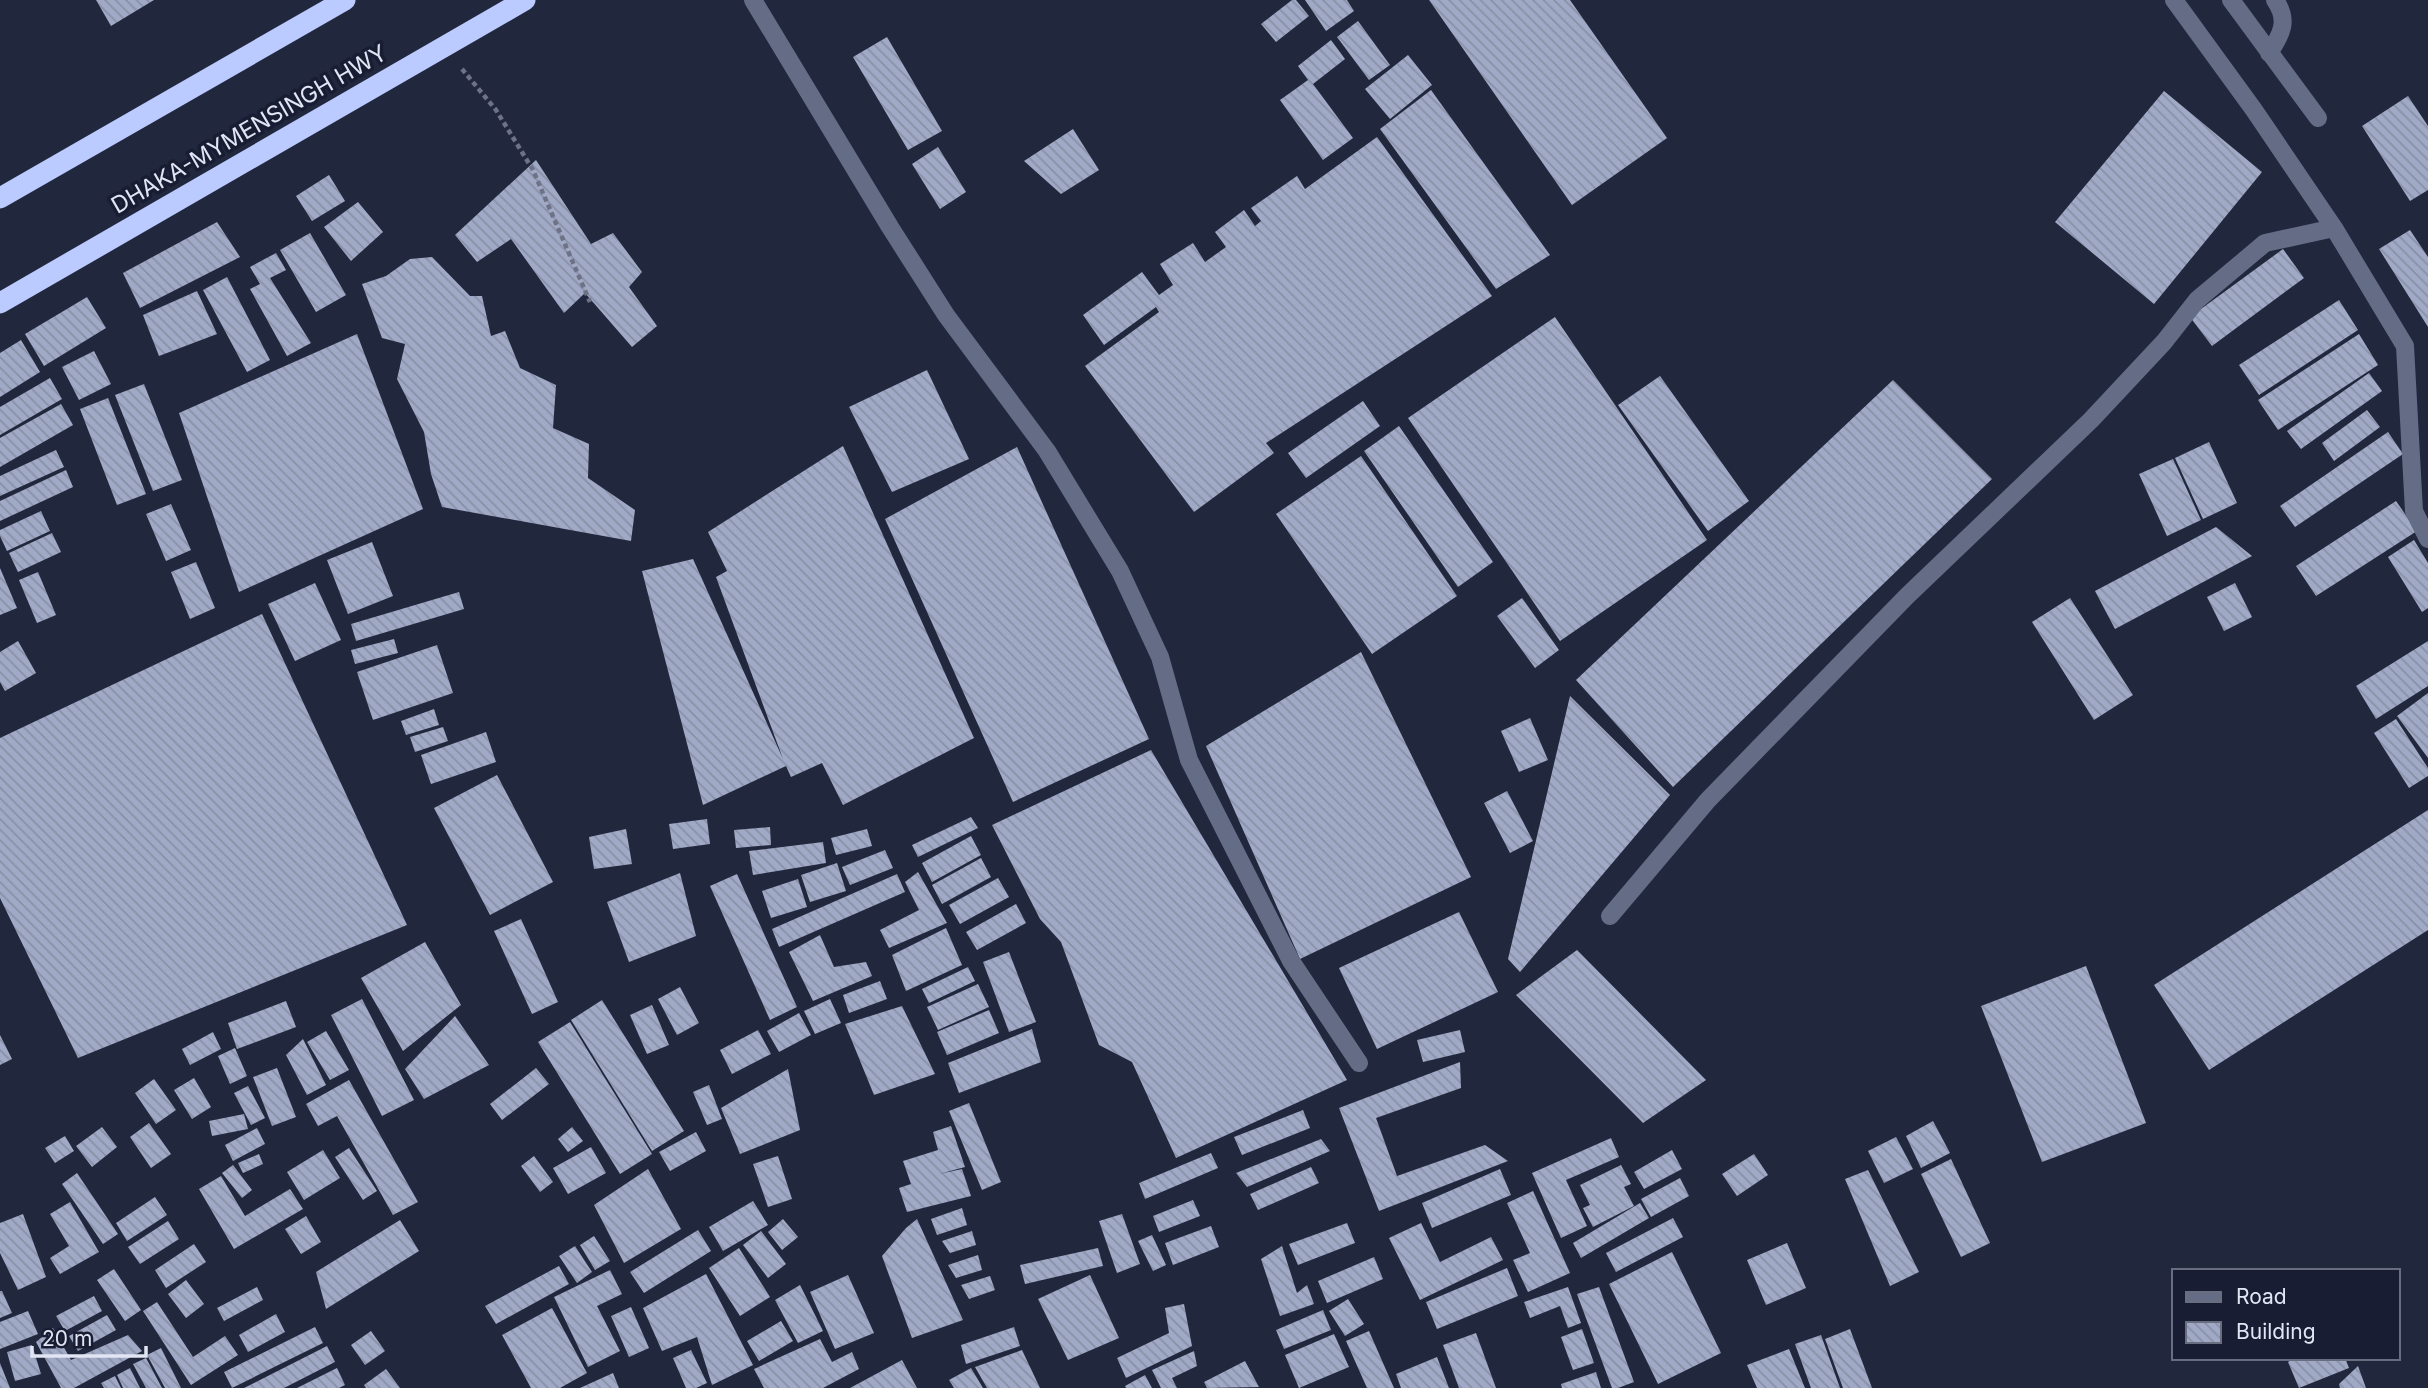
<svg xmlns="http://www.w3.org/2000/svg" width="2428" height="1388" viewBox="0 0 2428 1388" font-family="Inter,sans-serif">
  <style>
    .building { fill: url(#building-back-hatch) }
    .lines { fill: none; stroke-linecap: round; stroke-linejoin: round }
    .path { stroke: #6d7286; stroke-width: 4.5; stroke-dasharray: 5 3.5; stroke-linecap: butt }
    .minor { stroke: #646c86; stroke-width: 18 }
    .highway { stroke: #bbcaff; stroke-width: 21 }
    .labels { text-anchor: middle; stroke-width: 7; stroke-linejoin: round; paint-order: stroke }
    .street-label { font-size: 23px; fill: #e1e5f4; stroke: #181d33 }
  </style>
  <defs>
    <pattern id="building-back-hatch" width="6" height="6" patternUnits="userSpaceOnUse" patternTransform="scale(1.75)"><rect width="6" height="6" fill="#a0a9c5"/><path d="M-1 5l2 2M0 0l6 6M5-1l2 2" fill="none" stroke="#8990a6"/></pattern>
  </defs>
  <rect width="100%" height="100%" fill="#21273d"/>
  <path class="building" d="M96,0H154L111,26Z
    M1292,0H1296L1309,16L1276,42L1261,24Z
    M1305,0H1347L1354,11L1326,31Z
    M1429,0H1570L1667,138L1572,205Z
    M1358,21L1390,65L1369,80L1337,37Z
    M887,37L942,131L908,150L853,57Z
    M1331,40L1345,59L1313,84L1353,138L1323,160L1280,100L1308,80L1298,66Z
    M1408,55L1432,85L1390,119L1365,89Z
    M1431,90L1550,255L1496,289L1380,129Z
    M2164,91L2262,172L2154,304L2055,222Z
    M2408,96L2428,126V190L2410,201L2362,126Z
    M1073,129L1099,170L1061,194L1024,161Z
    M1377,137L1492,296L1266,443L1274,453L1194,512L1085,366L1159,312L1156,307L1104,345L1083,315L1142,272L1159,295L1173,285L1160,264L1193,243L1205,262L1226,247L1215,232L1244,210L1255,226L1261,221L1251,208L1297,176L1305,189Z
    M938,147L966,192L940,209L912,164Z
    M536,160L591,244L613,233L642,272L629,287L657,326L632,347L585,293L564,313L511,239L477,262L455,235Z
    M329,175L345,201L312,221L296,196Z
    M358,202L383,232L351,261L324,227Z
    M217,222L240,257L140,308L123,273Z
    M2410,230L2428,257V327L2379,249Z
    M310,233L346,295L316,312L280,250Z
    M2283,249L2304,278L2212,346L2190,317Z
    M276,253L286,270L270,278L311,343L287,356L250,289L260,284L250,267Z
    M432,257L470,296H482L491,336L505,331L520,368L556,385L553,428L589,444L588,478L635,510L631,541L442,507L431,474L424,432L397,379L405,344L382,338L362,284L386,276L410,259Z
    M227,277L270,360L247,372L203,290Z
    M197,291L217,334L159,356L143,315Z
    M87,297L106,328L44,366L25,334Z
    M2339,300L2358,330L2259,395L2239,365Z
    M1555,317L1707,540L1560,641L1408,418Z
    M357,334L423,509L239,592L179,413Z
    M2359,334L2378,365L2278,430L2258,400Z
    M21,340L40,372L0,397V353Z
    M94,351L111,384L79,400L62,367Z
    M927,370L969,459L892,492L849,407Z
    M2369,373L2382,391L2301,449L2287,431Z
    M1660,376L1749,501L1708,531L1618,405Z
    M50,378L62,399L0,435V407Z
    M1893,380L1992,479L1673,787L1576,680Z
    M144,384L182,480L153,491L115,395Z
    M108,398L146,494L117,505L80,409Z
    M1363,401L1380,426L1306,478L1288,453Z
    M61,404L73,425L0,467V438Z
    M2367,410L2380,427L2334,461L2322,443Z
    M1399,426L1493,562L1458,587L1364,451Z
    M2388,432L2403,454L2295,527L2280,506Z
    M2209,442L2237,503L2203,519L2175,458Z
    M843,446L974,738L843,805L822,763L791,777L786,766L703,805L642,571L693,559L783,759L716,577L727,571L708,532Z
    M1017,447L1149,739L1013,802L885,519Z
    M56,450L64,467L0,496V476Z
    M1361,456L1457,596L1372,654L1276,514Z
    M2173,459L2201,520L2167,536L2139,474Z
    M66,470L73,487L0,521V501Z
    M2396,501L2417,531L2316,596L2296,566Z
    M171,504L191,550L166,561L146,514Z
    M41,511L50,531L7,551L0,536V530Z
    M2216,527L2252,556L2115,629L2095,591Z
    M52,533L61,552L18,572L9,553Z
    M2414,540L2428,563V608L2422,612L2388,557Z
    M372,542L393,596L348,614L327,560Z
    M196,562L215,608L190,619L171,572Z
    M0,568L17,608L0,615Z
    M38,572L56,615L37,623L19,580Z
    M315,583L341,640L295,661L268,604Z
    M2235,583L2252,617L2224,631L2207,597Z
    M459,592L464,609L356,641L351,624Z
    M1522,598L1559,650L1535,668L1497,616Z
    M2070,598L2133,695L2094,720L2032,622Z
    M262,614L407,925L78,1058L0,898V738Z
    M394,639L398,653L355,664L351,650Z
    M18,641L36,673L5,691L0,682V652Z
    M2428,641V686L2376,719L2356,686Z
    M437,645L453,693L373,720L357,672Z
    M1361,652L1471,877L1300,959L1206,746Z
    M2428,693V758L2397,716Z
    M1570,696L1670,795L1520,972L1508,959Z
    M434,709L439,725L406,735L401,721Z
    M1530,718L1548,760L1519,772L1501,731Z
    M2396,719L2428,768V776L2409,788L2374,733Z
    M443,727L448,741L415,752L410,737Z
    M486,732L496,762L431,784L421,755Z
    M1151,750L1347,1080L1176,1158L1132,1062L1099,1045L1061,942L1040,919L992,825Z
    M497,775L553,882L490,915L434,808Z
    M1507,791L1533,841L1510,853L1484,803Z
    M2428,810V930L2209,1070L2154,985Z
    M971,817L978,828L918,857L912,845Z
    M707,819L710,844L673,849L669,824Z
    M770,827L771,845L736,848L734,830Z
    M626,829L632,864L594,869L589,837Z
    M867,829L872,846L836,855L831,838Z
    M971,836L981,855L932,882L922,863Z
    M823,842L826,863L753,875L749,851Z
    M885,850L893,868L850,885L842,867Z
    M981,858L991,877L942,904L932,885Z
    M837,863L846,891L810,902L801,875Z
    M918,872L947,923L889,948L880,930L919,910L905,882Z
    M680,873L696,936L629,962L607,902Z
    M737,874L797,1007L770,1020L710,886Z
    M897,874L905,892L779,947L772,929Z
    M998,878L1009,897L960,924L949,905Z
    M798,879L807,907L771,918L762,891Z
    M1016,904L1026,923L977,950L966,932Z
    M1459,912L1498,992L1377,1049L1339,968Z
    M521,919L558,1002L532,1014L494,931Z
    M946,928L962,965L906,991L892,955Z
    M820,935L834,967L866,962L872,976L813,1001L789,952Z
    M425,942L461,1005L403,1051L361,978Z
    M1577,950L1706,1080L1643,1123L1516,995Z
    M1009,952L1036,1022L1009,1032L983,962Z
    M2086,966L2146,1123L2042,1162L1981,1006Z
    M968,967L975,981L929,1003L922,989Z
    M880,981L887,999L849,1013L843,995Z
    M978,984L989,1007L938,1030L927,1007Z
    M680,987L699,1023L677,1035L658,999Z
    M362,999L414,1100L382,1116L331,1015Z
    M830,999L841,1023L815,1034L804,1011Z
    M602,1000L684,1131L652,1151L571,1020Z
    M286,1001L296,1027L237,1049L228,1023Z
    M652,1005L669,1045L647,1054L630,1015Z
    M902,1006L935,1074L874,1095L845,1024Z
    M989,1010L999,1033L947,1055L937,1032Z
    M799,1013L811,1035L779,1052L767,1031Z
    M455,1016L489,1065L424,1099L405,1069Z
    M570,1022L652,1154L620,1174L538,1042Z
    M1032,1029L1041,1062L959,1093L948,1063Z
    M758,1030L771,1054L732,1074L720,1050Z
    M1460,1030L1465,1052L1423,1062L1417,1040Z
    M326,1031L349,1070L330,1080L307,1042Z
    M213,1032L221,1049L190,1065L182,1049Z
    M0,1035L12,1059L0,1065Z
    M303,1039L326,1085L307,1095L286,1055Z
    M235,1048L247,1076L230,1084L218,1056Z
    M1460,1062L1461,1088L1376,1118L1397,1176L1485,1145L1508,1161L1379,1211L1339,1108Z
    M277,1068L296,1117L272,1126L253,1077Z
    M536,1068L549,1084L502,1120L490,1104Z
    M788,1069L800,1130L740,1154L721,1108Z
    M194,1078L211,1107L192,1119L174,1090Z
    M154,1079L176,1110L156,1124L135,1093Z
    M349,1080L418,1202L393,1215L337,1116L318,1126L306,1104Z
    M709,1085L722,1119L707,1125L693,1092Z
    M248,1086L265,1118L251,1125L234,1093Z
    M969,1103L1001,1182L982,1190L949,1111Z
    M1303,1110L1310,1128L1242,1155L1234,1137Z
    M244,1114L248,1129L212,1136L209,1121Z
    M1933,1121L1950,1153L1921,1168L1906,1136Z
    M149,1123L171,1154L151,1168L130,1137Z
    M951,1126L965,1167L939,1174L962,1169L971,1196L907,1212L899,1188L911,1184L903,1161L938,1150L933,1132Z
    M102,1127L117,1147L92,1167L76,1146Z
    M572,1127L583,1141L568,1152L558,1139Z
    M257,1128L265,1144L233,1161L225,1145Z
    M696,1132L706,1151L670,1171L659,1152Z
    M65,1136L74,1151L55,1163L45,1148Z
    M1896,1137L1913,1169L1884,1183L1868,1151Z
    M1611,1138L1619,1157L1566,1180L1587,1226L1561,1238L1532,1173Z
    M1321,1139L1330,1151L1247,1187L1236,1173Z
    M591,1147L606,1173L568,1194L553,1168Z
    M349,1148L377,1191L363,1200L335,1157Z
    M323,1150L340,1178L304,1200L287,1172Z
    M1672,1150L1682,1169L1644,1189L1634,1172Z
    M1211,1153L1218,1168L1145,1199L1139,1183Z
    M259,1154L263,1164L243,1173L238,1163Z
    M1754,1154L1768,1175L1737,1196L1722,1174Z
    M534,1156L553,1182L540,1192L521,1166Z
    M778,1156L792,1199L768,1207L753,1164Z
    M1951,1159L1990,1243L1961,1257L1921,1174Z
    M233,1165L252,1190L242,1198L222,1173Z
    M1621,1165L1631,1184L1624,1187L1634,1206L1593,1227L1583,1208L1590,1205L1580,1185Z
    M1311,1167L1319,1183L1258,1210L1250,1194Z
    M648,1169L681,1229L624,1263L594,1205Z
    M1500,1169L1511,1195L1432,1228L1422,1203Z
    M1868,1170L1919,1272L1890,1286L1845,1179Z
    M77,1173L118,1234L103,1244L62,1184Z
    M221,1176L245,1216L290,1189L303,1209L234,1249L199,1189Z
    M1680,1178L1689,1196L1651,1217L1641,1199Z
    M1533,1191L1570,1273L1528,1292L1513,1260L1530,1253L1507,1203Z
    M155,1197L167,1215L127,1241L116,1223Z
    M1193,1200L1200,1216L1159,1232L1153,1216Z
    M753,1201L768,1225L723,1251L709,1227Z
    M70,1202L99,1252L60,1274L50,1258L69,1246L50,1214Z
    M1640,1203L1649,1218L1581,1258L1573,1243Z
    M962,1208L967,1225L937,1235L931,1219Z
    M23,1214L46,1277L18,1290L0,1253V1223Z
    M1122,1214L1140,1264L1117,1273L1099,1221Z
    M306,1216L321,1242L301,1254L285,1229Z
    M1673,1218L1683,1237L1616,1272L1606,1253Z
    M783,1219L798,1237L782,1250L768,1232Z
    M917,1219L963,1320L912,1338L882,1256L906,1228Z
    M400,1220L419,1251L326,1309L316,1272Z
    M168,1221L179,1239L140,1264L128,1247Z
    M1347,1223L1355,1243L1298,1265L1289,1244Z
    M1421,1223L1440,1262L1491,1237L1503,1260L1420,1300L1389,1238Z
    M1211,1226L1219,1247L1173,1265L1165,1243Z
    M698,1230L711,1251L644,1293L630,1272Z
    M761,1231L786,1264L768,1278L743,1245Z
    M972,1231L976,1245L950,1253L942,1241Z
    M1152,1235L1166,1265L1153,1271L1138,1241Z
    M594,1236L610,1261L595,1270L580,1245Z
    M1787,1243L1806,1288L1766,1305L1747,1260Z
    M194,1244L206,1262L166,1288L155,1270Z
    M575,1246L592,1272L577,1283L559,1256Z
    M1282,1246L1297,1293L1307,1285L1314,1304L1280,1316L1261,1259Z
    M739,1248L770,1297L740,1316L709,1268Z
    M1098,1248L1103,1266L1025,1284L1020,1265Z
    M1672,1252L1721,1353L1658,1384L1609,1284Z
    M978,1255L982,1270L956,1278L948,1265Z
    M1374,1257L1383,1279L1327,1303L1318,1281Z
    M559,1266L569,1284L496,1324L485,1306Z
    M1507,1268L1518,1296L1437,1329L1426,1302Z
    M114,1269L141,1310L125,1321L97,1280Z
    M610,1270L622,1294L597,1306L620,1351L588,1367L554,1297Z
    M706,1274L753,1365L712,1385L697,1337L662,1351L643,1308Z
    M848,1275L874,1333L835,1349L810,1292Z
    M1090,1275L1119,1338L1068,1360L1038,1299Z
    M990,1276L995,1290L969,1299L961,1285Z
    M186,1280L204,1304L186,1318L168,1294Z
    M800,1285L823,1331L798,1343L775,1300Z
    M257,1287L263,1300L224,1321L217,1308Z
    M1568,1287L1581,1323L1568,1328L1560,1306L1530,1318L1524,1302Z
    M1599,1287L1634,1382L1618,1388H1612L1577,1294Z
    M0,1291H2L12,1313L0,1318Z
    M94,1296L102,1311L65,1331L56,1316Z
    M1348,1299L1364,1324L1345,1336L1329,1311Z
    M157,1302L193,1357L225,1336L238,1355L191,1385L143,1311Z
    M1184,1304L1192,1346L1126,1378L1117,1358L1169,1333L1165,1308Z
    M631,1307L649,1348L629,1357L611,1316Z
    M552,1308L587,1373L560,1388H531L502,1335Z
    M1323,1310L1331,1330L1284,1349L1276,1330Z
    M28,1311L38,1334L0,1349V1322Z
    M276,1314L285,1332L248,1352L239,1335Z
    M107,1315L116,1330L78,1351L69,1336Z
    M781,1321L793,1341L759,1361L747,1341Z
    M315,1327L323,1343L232,1388L224,1372Z
    M1014,1327L1020,1346L966,1364L961,1345Z
    M53,1328L71,1360L128,1335L142,1351L74,1388H61L36,1342Z
    M1582,1329L1594,1363L1573,1370L1561,1337Z
    M1850,1329L1872,1388H1843L1825,1339Z
    M371,1331L385,1351L365,1365L351,1345Z
    M1369,1331L1394,1388H1367L1346,1341Z
    M1476,1333L1496,1388H1459L1443,1345Z
    M1334,1334L1349,1367L1299,1388L1285,1355Z
    M1821,1335L1840,1388H1811L1795,1344Z
    M820,1339L832,1362L852,1352L859,1369L823,1388H764L754,1369Z
    M32,1345L41,1374L15,1381L7,1352Z
    M327,1346L335,1362L284,1388H244Z
    M161,1348L181,1388H165L147,1355Z
    M1789,1349L1805,1388H1757L1747,1365Z
    M691,1350L707,1383L696,1388H686L673,1358Z
    M1022,1350L1040,1388H987L975,1367Z
    M1194,1351L1197,1366L1172,1378L1177,1388H1161L1152,1370Z
    M1437,1357L1449,1388H1401L1396,1374Z
    M146,1358L162,1388H146L133,1364Z
    M2295,1358H2345L2349,1368L2299,1388L2288,1362Z
    M902,1360L917,1388H850Z
    M1245,1361L1259,1387L1207,1388L1204,1382Z
    M0,1363L10,1388H0Z
    M2358,1366L2366,1388H2340L2339,1384Z
    M130,1368L140,1388H123L117,1375Z
    M337,1368L345,1385L339,1388H297Z
    M971,1368L983,1388H954L949,1380Z
    M386,1369L400,1388H366L364,1385Z
    M1596,1372L1601,1388H1562L1561,1384Z
    M613,1373L619,1388H580Z
    M1145,1375L1152,1388H1126L1125,1386Z
    M115,1376L121,1388H104L101,1383Z"/>
  <g class="lines">
    <path class="path" d="M462,69L496,110L533,170L590,302"/>
    <path class="minor" d="M753,0L890,227L946,315L1047,451L1120,571L1160,657L1189,760L1291,961L1359,1063
      M2174,0L2254,110L2334,228L2405,346L2414,511L2428,539
      M2231,0L2318,118
      M2269,53C2282,34 2289,20 2275,0
      M1610,916L1708,800L1907,596L2091,420L2164,342L2197,300L2265,243L2334,228"/>
    <path class="highway" d="M0,198L345,0
      M0,303L525,0"/>
  </g>
  <g class="labels">
    <g class="street-label">
      <text transform="translate(249 129) rotate(-30)" y="8">DHAKA-MYMENSINGH HWY</text>
    </g>
  </g>
  <rect x="2172" y="1269" width="228" height="91" fill="#181d33" stroke="#686d80" stroke-width="2"/>
  <rect x="2186" y="1292" width="35" height="10" fill="#646c86" stroke="#686d80" stroke-width="2"/>
  <text x="2236" y="1304" font-size="21" fill="#e1e5f4">Road</text>
  <rect x="2186" y="1322" width="35" height="21" fill="url(#building-back-hatch)" stroke="#686d80" stroke-width="2"/>
  <text x="2236" y="1339" font-size="21" fill="#e1e5f4">Building</text>
  <path d="M32 1346v10h114v-10" fill="none" stroke="#e1e5f4" stroke-width="3.5"/>
  <text x="42" y="1346" font-size="21" fill="#e1e5f4" stroke="#181d33" stroke-width="5" paint-order="stroke">20 m</text>
</svg>
